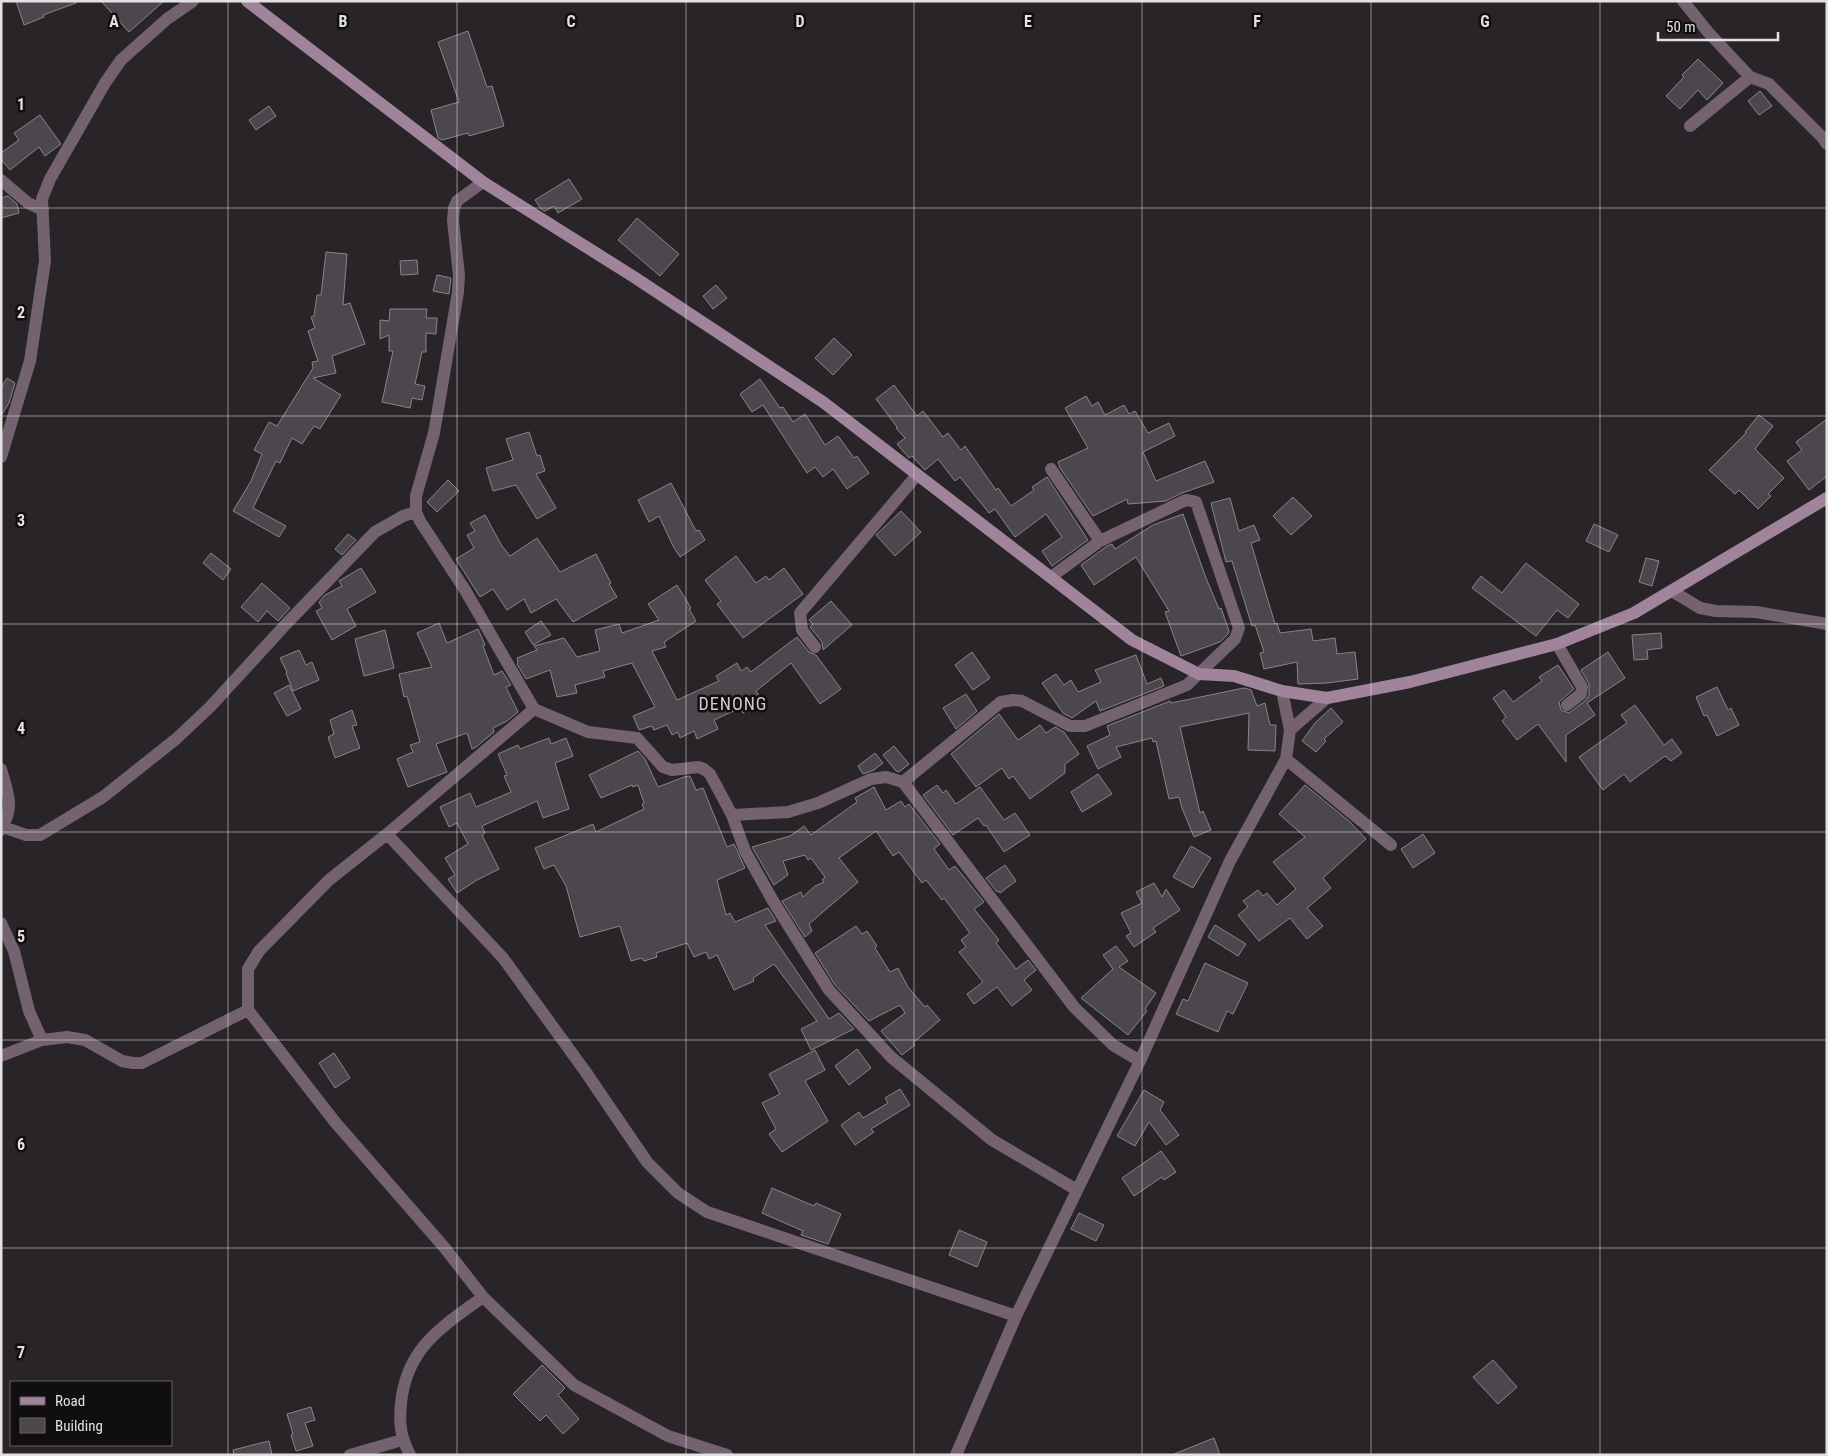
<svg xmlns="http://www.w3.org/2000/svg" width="1828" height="1456" viewBox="0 0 1828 1456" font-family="'Roboto Condensed',sans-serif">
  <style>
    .building { fill: #4c474c; stroke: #898488 }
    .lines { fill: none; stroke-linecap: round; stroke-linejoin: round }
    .street { stroke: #746271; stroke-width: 12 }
    .secondary { stroke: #a0849c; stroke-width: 12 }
    .grid { fill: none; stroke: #e4e1e3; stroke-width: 1; stroke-opacity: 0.55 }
    .labels { text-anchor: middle; stroke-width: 5; stroke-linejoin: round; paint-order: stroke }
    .quarter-label { font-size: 18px; letter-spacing: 1px; fill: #cfc9ce; stroke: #100e0f }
    .grid-label { font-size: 16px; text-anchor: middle; font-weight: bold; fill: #e4e1e3; stroke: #100e0f; stroke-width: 5; stroke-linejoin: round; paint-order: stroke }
  </style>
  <rect width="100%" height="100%" fill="#282427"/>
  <path class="building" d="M16,1H76V3L43,15L44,17L24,25Z
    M101,1H164L129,32Z
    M468,31L487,87L492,86L504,126L469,136L468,133L442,140L438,138L431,110L459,102L438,42Z
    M1698,59L1723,83L1707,100L1698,90L1680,109L1666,96L1684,77L1682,75Z
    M1760,91L1772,106L1759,115L1748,101Z
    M269,106L276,116L256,130L249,120Z
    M40,115L61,144L45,156L39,147L10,170L1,159V153L19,140L14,133Z
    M569,179L582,199L558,213L554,206L545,211L541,209L535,200Z
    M8,196L17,204L19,213L1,218V198Z
    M637,218L679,254L660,276L618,240Z
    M326,252L347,254L343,305L350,303L365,344L332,356L336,373L313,378L341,395L320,429L314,426L302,444L292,438L280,463L276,461L253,508L286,526L279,537L233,511L251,481L262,454L254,450L269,422L277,426L313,368L312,362L318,361L308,331L315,328L311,317L314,316L317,295H321Z
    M417,260L418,274L401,275L400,261Z
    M437,275L451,278L449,294L433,291Z
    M716,285L727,298L713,309L703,296Z
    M390,309H427L426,318H437L436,334L426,333V352H422L415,384L425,386L422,400L412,398L410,408L382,402L393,351H389V335L380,339V320L389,321Z
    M834,338L852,355L833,375L815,358Z
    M7,378L15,383L9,403L1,416V388Z
    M760,379L780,408L783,407L793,422L805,414L825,445L838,436L854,458L857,456L869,473L847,489L833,469L823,477L815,467L807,473L763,405L752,412L740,394Z
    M894,385L917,416L923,411L943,437L948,433L961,450L965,446L996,490L998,488L1011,506L1034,490L1032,487L1047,477L1088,540L1052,566L1042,551L1062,537L1046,514L1015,537L995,509L989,513L960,477L955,481L938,459L925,470L912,456L909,458L897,444L905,438L896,428L897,427L876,399Z
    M1086,396L1092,406L1098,402L1105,415L1124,405L1129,414L1135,411L1148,433L1169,423L1175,436L1143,452L1156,481L1205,461L1214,482L1182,493L1166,501L1128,504L1127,499L1093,516L1060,468L1058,462L1088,448L1065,408Z
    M1759,415L1773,426L1755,449L1784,478L1768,494L1771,496L1758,509L1739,490L1735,494L1709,470L1746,433L1745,432Z
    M1827,419V476L1809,490L1787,461L1802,450L1796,442Z
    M529,432L537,456L540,455L545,471L536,474L556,508L537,519L516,485L493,491L486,468L513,460L506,439Z
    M448,480L459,491L437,512L427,502Z
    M671,483L696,531L699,530L705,540L680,557L673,546L659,516L649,522L638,500Z
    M1293,497L1312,516L1291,535L1273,516Z
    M1230,498L1239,531L1254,525L1260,540L1251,543L1275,624L1277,623L1280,633L1311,629L1313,641L1335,638L1337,654L1355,652L1358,679L1327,683L1298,684L1297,662L1264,669L1260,653L1264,652L1255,625L1252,626L1232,561L1226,562L1211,503Z
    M901,511L921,532L895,556L876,535Z
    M1183,514L1206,578L1219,609L1221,608L1229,631L1228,634L1220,642L1181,656L1165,612L1169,611L1136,557L1094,585L1081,565L1107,546L1112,544L1115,549L1153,525Z
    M485,515L502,546L510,556L537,538L560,572L596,554L611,583L609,584L617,597L573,622L556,599L531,613L524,599L507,610L493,589L480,597L456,559L474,548L467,535L475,531L470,523Z
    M1594,524L1618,535L1609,552L1586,541Z
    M348,534L356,540L342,555L335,549Z
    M211,553L231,569L223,580L203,563Z
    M736,556L756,583L766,576L769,580L784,568L803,594L743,638L717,604L721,601L705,580Z
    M1646,558L1659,561L1652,586L1639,582Z
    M1526,563L1579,604L1568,618L1557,610L1536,636L1472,588L1481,576L1502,593Z
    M361,568L376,592L347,609L356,626L332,640L316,611L322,608L319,602L325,595L342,586L339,581Z
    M262,583L290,608L278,621L267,611L258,622L241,607Z
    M677,585L691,608L689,609L696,621L664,642L666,647L652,651L677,700L719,681L716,676L737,663L741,671L747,667L751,672L797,637L809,652L816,655L841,689L820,704L791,663L756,691L763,702L743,713L740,708L714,720L718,729L697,739L694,731L680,738L678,732L672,735L667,725L654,730L652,726L639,730L633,716L655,707L632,663L603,671L605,677L575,685L577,693L557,697L550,670L526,679L517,664L518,663L517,658L537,650L534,646L564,638L577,657L600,651L595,630L619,624L622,633L659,620L648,604Z
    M831,601L852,625L823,650L822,642L810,627L813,624L809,620Z
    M541,621L551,635L533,645L525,632Z
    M439,623L447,643L478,629L485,645L483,646L494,675L502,671L511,685L506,687L518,712L507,721L493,728L494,732L476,747L472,749L467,733L436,744L447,772L408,787L397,759L413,752L410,745L420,742L407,696L404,697L399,674L432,667L417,633Z
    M385,630L394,668L364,676L355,639Z
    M1661,633L1662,648L1647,650L1648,659L1634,660L1632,635Z
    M299,650L306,665L312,662L319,680L293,691L286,673L287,672L280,658Z
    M972,652L990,678L973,690L955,665Z
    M1608,652L1625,678L1587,703L1595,715L1566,735V762L1538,724L1517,740L1502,721L1506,717L1493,698L1504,690L1513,702L1542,681L1539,677L1558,665L1574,689L1559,702L1561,710L1569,713L1586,700L1589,695V684L1581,670Z
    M1136,655L1147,684L1161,678L1164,686L1100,711L1096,701L1072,718L1063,713L1042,683L1056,674L1064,685L1071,680L1078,692L1101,682L1095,670Z
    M289,685L301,709L287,716L274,693Z
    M1717,687L1728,710L1731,708L1739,725L1717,736L1707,715L1704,716L1696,697Z
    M1244,688L1251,690L1257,706L1265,703L1270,725H1276L1275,751L1248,750L1249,713L1180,727L1200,813L1203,811L1211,830L1194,837L1182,808L1179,797L1169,799L1156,741L1153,742L1152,738L1116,747L1121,757L1098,769L1087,746L1110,735L1107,726L1170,701L1171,703Z
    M966,694L977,711L956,729L943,708Z
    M1635,705L1664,745L1672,739L1682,753L1671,761L1665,756L1630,782L1624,774L1603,790L1579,757L1627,723L1621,715Z
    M1331,708L1343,722L1324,739L1326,741L1316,752L1302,741L1315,723Z
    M352,710L357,725L352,726L360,748L335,758L328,737L334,734L330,720Z
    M999,714L1018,740L1040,725L1046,733L1055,727L1064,732L1079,754L1065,764V773L1030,799L1013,776L1009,779L1002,768L976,787L951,754Z
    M549,738L551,744L566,738L573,756L555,763L569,809L543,818L537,801L482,826L485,833L482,835L499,869L477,880L457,893L448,879L455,875L445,858L468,844L457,823L449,827L440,807L470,793L476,807L511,792L504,776L507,775L498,754L518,745L520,749Z
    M894,746L909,764L899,772L896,771L883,755Z
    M638,751L645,759L658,787L684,777L690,776L696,790L703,788L727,847L734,844L745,868L717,880L726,915L730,913L735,922L768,908L776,921L765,925L829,1019L839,1013L854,1029L811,1050L801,1029L817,1021L774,964L753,978L754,981L734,990L717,955L709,959L706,952L694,957L687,943L656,953L657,957L644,961L642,958L631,961L620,926L580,937L566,886L554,865L544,869L535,848L593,824L596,832L644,809L642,804L644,803L638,785L633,787L632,785L601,798L589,775Z
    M875,753L883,763L874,770L863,774L858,766Z
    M1098,774L1112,794L1082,812L1071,792Z
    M937,785L943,793L946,790L956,804L980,787L1004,820L1015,813L1030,835L1004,852L986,825L984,826L978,818L953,835L923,795Z
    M1305,785L1349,821L1366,839L1323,878L1331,888L1307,908L1323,926L1307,939L1290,918L1259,941L1238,915L1248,907L1243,901L1258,890L1263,896L1267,893L1277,905L1296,889L1273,862L1305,837L1279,814Z
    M874,787L886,810L901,801L905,807L909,804L940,844L934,849L949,870L955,866L984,902L974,909L999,940L996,943L1016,969L1028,960L1036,970L1024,980L1032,990L1012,1006L997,987L974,1004L967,994L983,982L959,952L966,947L961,940L970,933L944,898L942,900L926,880L922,883L899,852L893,856L876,831L839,858L858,882L809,924L812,931L805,937L782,901L801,892L803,897L815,886L824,882L822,880L825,877L811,858L808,860L805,855L783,861L788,875L774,885L752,847L790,836L804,826L811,835L857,802L855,798Z
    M1423,834L1435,853L1413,868L1401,849Z
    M1191,846L1211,858L1193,888L1173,877Z
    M1005,865L1016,881L1000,893L999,891L997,892L986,878Z
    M1154,883L1162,897L1166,889L1180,910L1153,928L1156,932L1134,947L1126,936L1131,933L1121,913L1142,903L1136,892Z
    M1215,925L1246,944L1238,956L1208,937Z
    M856,926L862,934L867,931L877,946L875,948L890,972L898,968L908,987L925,1007L927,1005L940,1020L913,1043L915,1045L902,1055L881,1031L905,1013L900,1005L869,1021L835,985L815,953Z
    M1116,946L1128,961L1119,967L1156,993L1145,1009L1147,1011L1128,1035L1081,998L1113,969L1103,955Z
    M1205,963L1248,983L1233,1014L1227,1011L1218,1032L1176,1014L1183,999L1188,1001Z
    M857,1049L871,1068L849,1085L835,1066Z
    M815,1050L825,1070L805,1081L828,1121L782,1152L769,1134L776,1129L762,1103L780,1094L769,1074Z
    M334,1053L350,1078L335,1088L319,1063Z
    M900,1089L910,1105L871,1129L874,1132L855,1145L841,1125L859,1112L863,1118L888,1103L885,1098Z
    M1144,1090L1164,1102L1160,1110L1179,1135L1166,1145L1149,1122L1135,1146L1117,1136Z
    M1161,1151L1176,1172L1164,1180L1162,1177L1134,1196L1122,1178Z
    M772,1188L814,1206L816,1203L841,1214L828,1244L801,1235L803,1231L762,1213Z
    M1079,1213L1104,1225L1096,1241L1071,1229Z
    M959,1230L987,1242L977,1267L949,1255Z
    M1493,1360L1517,1387L1498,1404L1473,1377Z
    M542,1365L565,1388L558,1395L579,1419L563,1434L546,1415L540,1421L513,1394Z
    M311,1407L315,1420L305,1423L313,1446L296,1451L291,1435L293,1434L287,1414Z
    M1214,1438L1220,1455H1174V1454Z
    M269,1441L272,1455H234L233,1450Z"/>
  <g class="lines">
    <path class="street" d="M1683,1L1708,32L1750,77L1769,84L1822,137L1827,144
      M1690,126L1750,77
      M1,180L28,203L43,210
      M483,182L457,201L454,208L453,221L459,275L458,292L434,433L416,496V512L420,521L465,590L534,709
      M1,457L30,361L45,261L42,199L50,179L105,83L121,60L167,19L193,1
      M1051,469L1100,541
      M1672,591L1700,608L1716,611L1756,612L1827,624
      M1557,644L1582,687L1581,694L1567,705
      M815,647L802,630L800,613L917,475
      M1282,691L1290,730
      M1286,759L1391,845
      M1,769C8,794 15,806 1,830
      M903,782L1001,702L1013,700L1022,701L1070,726H1085L1187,685L1235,639L1239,628L1196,502L1186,500L1100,541L1051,577
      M732,815L788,812L818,803L871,779L886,777L903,782L1074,1007L1113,1045L1140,1061
      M3,827L26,835H40L103,797L176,739L210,707L287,623L375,532L403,516L416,512
      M387,834L503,958L585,1071L647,1162L678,1193L707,1212L1016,1316
      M1,923L14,951L29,1011L42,1040L67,1037L85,1040L122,1061L133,1063H142L248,1010V969L259,951L329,880L387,834L534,709L588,732L637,738L663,767L672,770L698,767L704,769L710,774L732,815L745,851L773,901L829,990L891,1057L992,1140L1077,1190
      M248,1010L335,1122L444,1247L483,1297L574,1385L668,1436L727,1455
      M1,1056L42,1040
      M350,1455L402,1440
      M410,1455C400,1435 399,1424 401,1403C407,1347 442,1327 483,1297
      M956,1455L1016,1316L1140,1061L1230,861L1286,759L1290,730L1327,698"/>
    <path class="secondary" d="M247,1L483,182L634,277L823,402L1132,640L1199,674L1234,676L1282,691L1327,698L1410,682L1557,644L1634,613L1827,498"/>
  </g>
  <path class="grid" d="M228,1V1455M457,1V1455M686,1V1455M914,1V1455M1142,1V1455M1371,1V1455M1600,1V1455M1,208H1827M1,416H1827M1,624H1827M1,832H1827M1,1040H1827M1,1248H1827"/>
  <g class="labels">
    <g class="quarter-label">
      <text x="733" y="710">DENONG</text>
    </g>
  </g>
  <g class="grid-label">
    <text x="114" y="27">A</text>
    <text x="343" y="27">B</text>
    <text x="571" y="27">C</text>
    <text x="800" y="27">D</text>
    <text x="1028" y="27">E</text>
    <text x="1257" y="27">F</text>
    <text x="1485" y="27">G</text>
    <text x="21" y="110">1</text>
    <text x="21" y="318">2</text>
    <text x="21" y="526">3</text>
    <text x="21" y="734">4</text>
    <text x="21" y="942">5</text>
    <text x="21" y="1150">6</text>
    <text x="21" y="1358">7</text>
  </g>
  <rect width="1828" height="1456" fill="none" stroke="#e4e1e3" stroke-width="5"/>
  <rect x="10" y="1381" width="162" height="65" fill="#100e0f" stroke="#656264"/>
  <rect x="20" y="1397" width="25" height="8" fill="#a0849c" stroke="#656264"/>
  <text x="55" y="1406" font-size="15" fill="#e4e1e3">Road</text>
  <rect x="20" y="1418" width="25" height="15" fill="#4c474c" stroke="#656264"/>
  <text x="55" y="1431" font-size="15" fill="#e4e1e3">Building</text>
  <path d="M1658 32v8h120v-8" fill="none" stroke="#e4e1e3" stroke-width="2.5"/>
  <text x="1666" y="32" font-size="15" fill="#e4e1e3" stroke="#100e0f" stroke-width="4" paint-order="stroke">50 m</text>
</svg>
